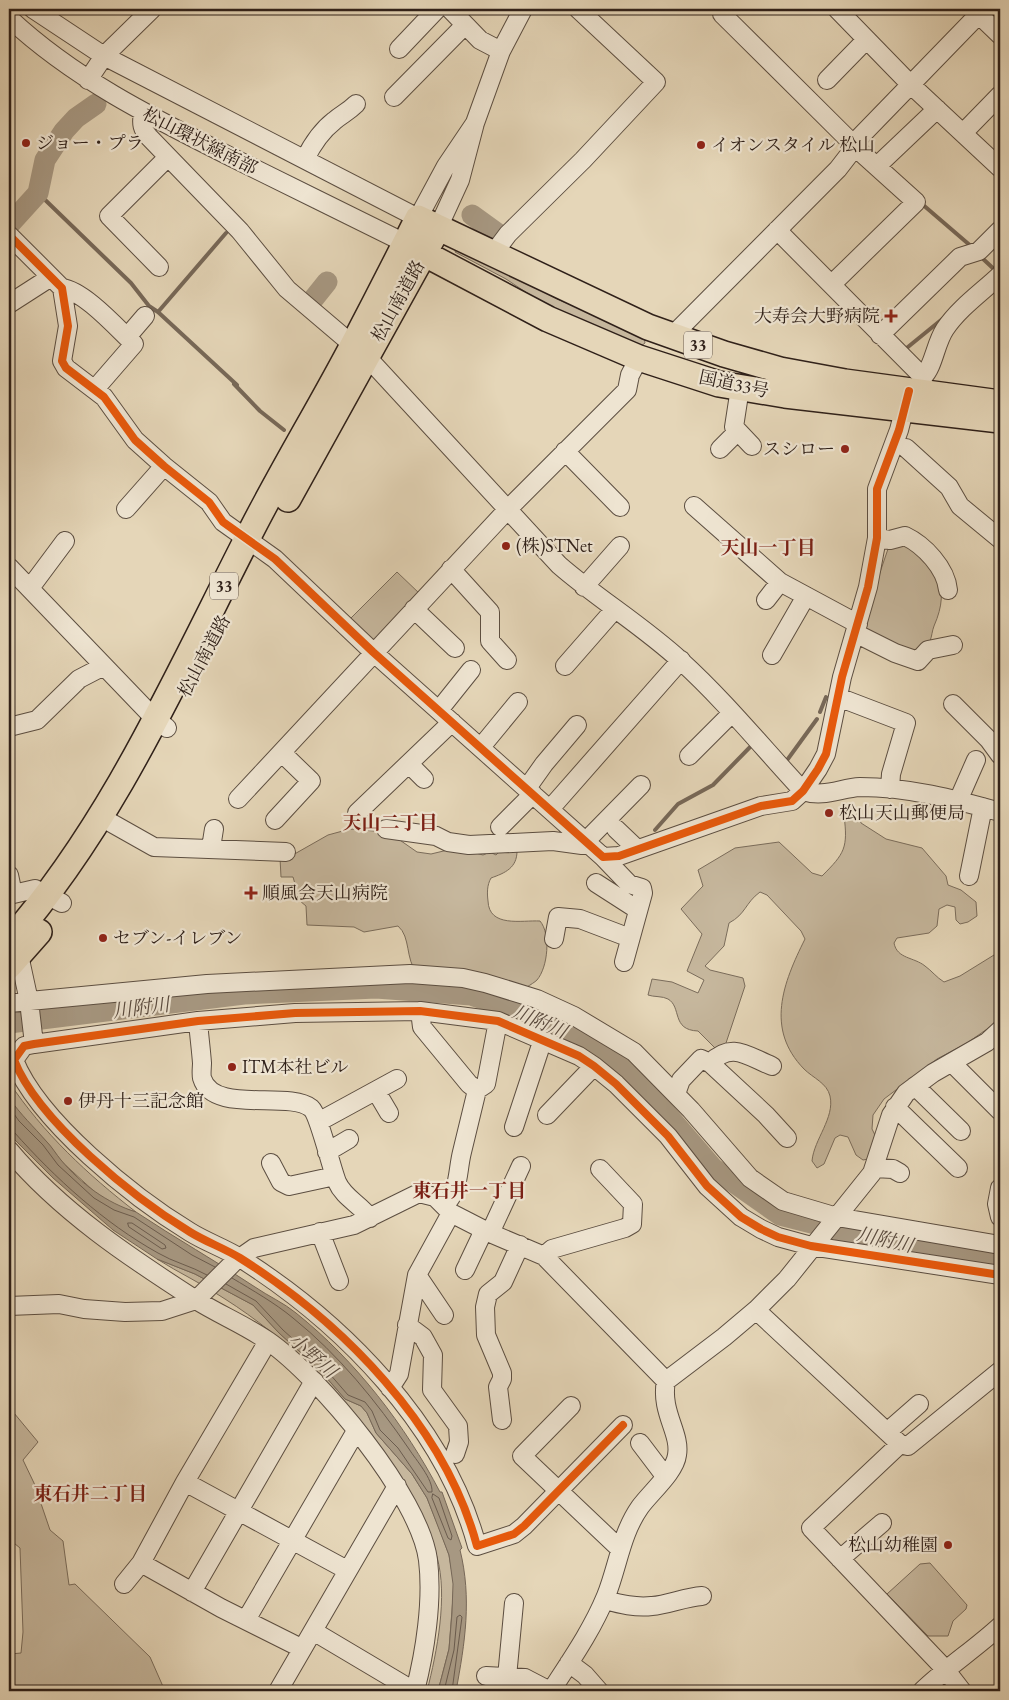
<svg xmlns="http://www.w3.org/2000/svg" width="1009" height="1700" viewBox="0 0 1009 1700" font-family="'EB Garamond','Noto Serif JP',serif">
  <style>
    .green { fill: #c6b79d; stroke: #7a6c5b }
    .water { fill: #a79882; stroke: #776858 }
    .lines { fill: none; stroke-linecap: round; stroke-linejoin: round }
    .shore { stroke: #6b5c4e; stroke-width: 1 }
    .stream { stroke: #776858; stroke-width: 4 }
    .river { stroke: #a79882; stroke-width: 21 }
    .minor-casing { stroke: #5c4e41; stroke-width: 20 }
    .highway-casing { stroke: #2f2019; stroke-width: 28 }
    .minor { stroke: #eee4d1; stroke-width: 18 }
    .highway { stroke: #e5d6b8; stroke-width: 25 }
    .cycleway-casing { stroke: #eee4d1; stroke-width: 11 }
    .cycleway { stroke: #e8590c; stroke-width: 8 }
    .poi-dot { fill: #8f2418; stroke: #eee4d1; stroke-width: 2 }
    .labels { text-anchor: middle; stroke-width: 4.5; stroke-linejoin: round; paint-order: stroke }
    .shield { fill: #eee4d1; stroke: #685b50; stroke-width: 1 }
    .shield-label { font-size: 16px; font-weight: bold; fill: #2f2019 }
    .street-label { font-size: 18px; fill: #2f2019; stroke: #eee4d1 }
    .poi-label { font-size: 18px; fill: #2f2019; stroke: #eee4d1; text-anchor: start }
    .neighbourhood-label { font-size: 19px; font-weight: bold; fill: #7a1f14; stroke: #eee4d1 }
    .water-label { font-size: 19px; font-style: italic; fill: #594a3e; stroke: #eee4d1 }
  </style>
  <rect width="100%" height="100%" fill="#e5d6b8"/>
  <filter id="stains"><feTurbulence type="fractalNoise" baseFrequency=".004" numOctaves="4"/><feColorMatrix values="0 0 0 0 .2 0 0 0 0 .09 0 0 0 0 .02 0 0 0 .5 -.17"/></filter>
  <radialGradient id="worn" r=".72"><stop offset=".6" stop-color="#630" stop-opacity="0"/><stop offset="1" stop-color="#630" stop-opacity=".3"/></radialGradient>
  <path class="green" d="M457,247L557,299L644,336L645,343L641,346L545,305L506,279L455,252Z
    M903,542C935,566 952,585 934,626C932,631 932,636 930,641C929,646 921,652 918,656L861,628L889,546Z
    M397,572L420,594L372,644L349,620Z
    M858,813L861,823L886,839L922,848L946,876L948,885L961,890L976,902L977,916L968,922L960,924L956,920L955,907L947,905L939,909L937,926L929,933L897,938L894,943C897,959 914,957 925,966C932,971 936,977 944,982L960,976L994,955H1000V1017L990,1027L967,1043L937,1059L884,1099L873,1115L872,1129L876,1137L868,1159L863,1160L856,1155L848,1137L840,1135L835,1138L824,1164L817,1168L812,1161C814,1139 835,1118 830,1096C827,1083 813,1078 804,1069C765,1029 783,983 805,939L801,931L767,895L760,892C745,903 746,914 729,923L724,946L705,966L710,970L743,978L745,986L725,1046L719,1052L698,1031C671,1030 682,1007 668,999C663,996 653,997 648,995L652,979L672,982L698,993L704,980L687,971L702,934L681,909L703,886L698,870L735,848L779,842L812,873L822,876C845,853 848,848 844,815Z
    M350,829L374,831L394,836L417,852L431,854L456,848L483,855L490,852L496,855L504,847L517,851C517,868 505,873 491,878C487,885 487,893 488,901C489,928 522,920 540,921C551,934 548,967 537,980C535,982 530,985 527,987L417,973C405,959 411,937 398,926L364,932L354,927L307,925L306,906L300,901L293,877H281L280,858L291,856L328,835Z
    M9,1082C43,1133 88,1175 136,1212L116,1206L97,1194L61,1161L47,1142L22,1118L9,1098Z
    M157,1259L195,1274L253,1305L279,1333L319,1369L345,1399L361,1406L367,1413L376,1433L412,1474L427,1498L439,1528L449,1555L454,1584L449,1649L438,1691H427C437,1652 448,1596 437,1557C422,1501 389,1459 353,1416C339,1399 326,1382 311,1367C285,1342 255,1318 225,1299C203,1284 179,1273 157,1259Z
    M9,1407L38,1442L23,1460L34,1483L50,1530L63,1541L69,1585L75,1584L150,1657L165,1691H9L10,1654L21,1653L23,1632L20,1548L9,1539Z
    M9,1548L14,1553V1625L9,1644Z
    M930,1563L967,1605L966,1609L953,1621L948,1636H928L887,1594L920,1564Z"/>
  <path class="water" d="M9,1098C21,1115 33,1126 47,1142C52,1147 56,1154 61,1160C81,1184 107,1203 136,1212C175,1238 216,1261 255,1287C268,1296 284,1303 296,1313C356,1361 405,1425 440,1492H442L462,1548L460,1550C472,1598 465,1643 456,1691H438L449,1649L452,1613L453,1584L449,1555L427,1498L412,1474L376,1433L367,1413L361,1406L345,1399L319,1369L279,1333L253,1305L195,1274L157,1259L113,1230L53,1178L9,1134Z"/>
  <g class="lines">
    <path class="shore" d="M9,1107L19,1121L43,1145L58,1165L94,1198L114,1210L134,1217L192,1255L215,1267
      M9,1131L14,1132C55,1178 104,1223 158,1253C173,1262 191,1266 207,1275
      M128,1223H132L165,1245L166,1248L162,1249L129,1227Z
      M226,1284L256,1301L283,1330L322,1365L348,1395L365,1402L372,1411L380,1430L398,1448L428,1492H432C433,1479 416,1460 409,1449C376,1401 339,1355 293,1318C275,1303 252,1290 232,1278
      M433,1494L439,1498L452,1536L451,1540L448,1538L432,1498Z
      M444,1691L454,1650L457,1617L460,1615L462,1617L452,1691"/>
    <path class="stream" d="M38,193L131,283L149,306L158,312L237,385
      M922,204L972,247
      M981,257L996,271
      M158,312L226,233
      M903,351L946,316
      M234,384L260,411L284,430
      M820,712L826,697
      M785,763L817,719
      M655,830L678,804L713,785L754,743"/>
    <path class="river" d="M472,215L501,236
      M9,225L38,193L45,160L64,131L76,118L96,104
      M311,302L327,282
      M9,1023L244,994L376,988L471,995L555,1023L628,1069L713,1168L780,1215L851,1233L1000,1265"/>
    <g class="minor-casing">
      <path id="minor" d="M33,9L104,56L418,218L446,166L475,123
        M450,9L480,40L501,51
        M727,9L722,14L853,144
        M837,9L910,84L1000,168
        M973,9L1000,35
        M9,18C73,78 151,117 229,156C288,185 346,214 405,243
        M399,49L437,9
        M88,80L104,56L152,9
        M827,80L866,40
        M394,97L465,25
        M143,113C141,124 142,129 149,137L240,231L287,289L367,357L559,565C598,599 643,626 681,661C725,701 763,748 803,791C823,798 841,788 860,787C908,787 954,799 1000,812
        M963,133L1000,95
        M305,159C312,145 321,131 334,121C342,114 348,112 356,104
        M877,166L937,109
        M438,228L460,180L475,123L501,51L523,9
        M777,230L923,377
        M9,235L62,288L68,326L62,361L66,368L104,397L135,440L164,466L209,502L223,522L275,559L373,652L603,857L619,856L761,806L792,801L803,791L818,769L826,754L842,677L868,587L877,538V489L899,430L907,399
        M493,254L508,234L583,160L656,82L578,9
        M159,267L109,216L168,157
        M832,284L916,202L855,147
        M62,288C84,291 117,328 134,344L95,389
        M9,304L51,277
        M880,335L960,257L979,251L1000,230
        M672,336L838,169L855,147L853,144L984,9
        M127,337L145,316
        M923,387V377C934,366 935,344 945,329C959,308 982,292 1000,275
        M740,388L734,427L752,446
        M906,448L949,487L960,506L1000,539
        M720,449L738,431
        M565,451L620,507
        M694,506L780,582L858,624
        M126,509L164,466
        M877,538L890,540L905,536C924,545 946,568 948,590
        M9,567L154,718L167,728
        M451,569L490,612V641L507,660
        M584,587L620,546
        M30,588L65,541
        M766,600L780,582
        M414,609L455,648
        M855,633L895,653L918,661L928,650L953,645
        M772,655L806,596
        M565,666L614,610
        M838,697L906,723L891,774L890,789
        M953,704L989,740L1000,755
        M439,710L471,670
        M9,727L37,720L79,679L104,666
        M481,747L518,702
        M689,756L732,713
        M409,764L424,779
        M527,788L544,764L577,725
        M238,799L509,508L627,390L630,375L639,358
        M958,801L976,760
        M550,809L681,660
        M357,813L452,722
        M99,816L154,847L286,852
        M275,820L311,781L282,753
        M500,827L533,794
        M386,829L436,836L448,842L469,845L553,841L582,845L641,785
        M616,829L637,849
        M211,848L214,829
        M603,857L629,884L642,888L643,893L624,962
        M9,875L13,894
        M969,876L983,807
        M596,883L638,910
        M9,895L35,889L62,903
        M554,939L558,917L580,919L630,938
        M19,955L29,1001L34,1044
        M9,1003L207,984L410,974L463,978L485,983L537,999L574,1016L634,1052L691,1110L750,1178L783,1201L837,1217L1000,1245
        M420,1011L422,1027L469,1084L477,1090C472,1111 467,1131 462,1152C457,1172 460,1190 444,1206
        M198,1021C199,1035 201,1049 202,1063C202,1067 201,1074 202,1078C213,1115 288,1090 311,1108C319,1115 331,1167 337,1182C344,1198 360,1204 370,1218
        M710,1063C732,1041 747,1056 772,1066
        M952,1063L1000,1111
        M915,1086L961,1131
        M477,1090L486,1084L498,1021
        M376,1091L389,1113
        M676,1094L681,1080L701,1059L710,1063L766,1115L787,1138
        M895,1107L958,1168
        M547,1115L594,1066
        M320,1121L397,1079
        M514,1127L543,1039
        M9,1150C60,1211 129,1257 196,1300C220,1315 245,1325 268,1341C320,1377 420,1497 428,1560C433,1601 425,1652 415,1691
        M327,1152L349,1139
        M271,1163L281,1182L289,1186L335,1176
        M874,1168L893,1169L900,1173
        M1000,1188L997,1204L1000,1217
        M320,1232L339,1281
        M490,1233L521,1166
        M544,1256L552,1249L625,1228L632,1224L633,1204L600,1169
        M465,1270L484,1230
        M417,1275L444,1315
        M9,1306L59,1304L84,1309L125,1312L162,1311L196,1300L234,1262L254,1248L354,1225L419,1193L435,1197L451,1213L490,1233L544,1256L666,1381
        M756,1310L900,1444L811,1528L945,1669L962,1691
        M407,1325L423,1337L433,1355L432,1390L458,1426L459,1442L455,1454
        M390,1388L399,1374L417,1275L451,1213
        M571,1406L522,1456L620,1549
        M502,1420L498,1387L502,1379V1373L486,1335L485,1307L488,1294L503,1282L520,1245
        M623,1425L524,1526L514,1534L477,1546C445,1426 343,1323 240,1258C224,1248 206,1242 190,1232C134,1198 38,1121 14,1060L24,1046L34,1044L198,1021L295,1013L420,1011L498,1021L579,1056L594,1066L616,1084L668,1136L707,1186L741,1217L761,1229L778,1237L811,1246L1000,1275
        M887,1432L919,1404
        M640,1443L665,1476
        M900,1444L908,1446L1000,1371
        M185,1482L347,1570
        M840,1559L882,1523
        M141,1563L221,1608L301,1648
        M124,1584L141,1563L185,1482L268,1341
        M192,1592L314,1381
        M605,1600C620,1604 636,1608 652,1606C668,1605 685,1597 702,1596
        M246,1620L356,1431
        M313,1631L414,1691
        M569,1663L585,1675L599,1691
        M486,1676L525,1678L550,1691
        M507,1677L514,1603
        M278,1691L397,1486
        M551,1691C571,1660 592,1630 606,1596C618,1566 621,1534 640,1507C650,1493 675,1472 677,1455C681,1433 660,1412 666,1381L724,1337L756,1310L787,1279L872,1173L891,1115L906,1093L933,1073L987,1042L1000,1030
        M922,1691C947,1667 975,1649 1000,1626"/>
    </g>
    <g class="highway-casing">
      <path id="highway" d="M410,246L548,319L639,358L719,384L785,395L1000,420
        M288,499L438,228
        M9,941C111,826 177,676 247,539C280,473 319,410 353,345C375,303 397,260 418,218L648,327L724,354L780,370L845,382L1000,403
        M9,966L39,932"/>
    </g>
    <use href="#minor" class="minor"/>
    <use href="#highway" class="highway"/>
    <g class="cycleway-casing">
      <path id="cycleway" d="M9,235L62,288L68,326L62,361L66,368L104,397L135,440L164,466L209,502L223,522L275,559L373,652L603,857L619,856L761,806L792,801L803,791L818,769L826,754L842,677L868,587L877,538V489L899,430L909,391
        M623,1425L524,1526L514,1534L477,1546C445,1426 343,1323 240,1258C224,1248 206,1242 190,1232C134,1198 38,1121 14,1060L24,1046L34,1044L198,1021L295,1013L420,1011L498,1021L579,1056L594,1066L616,1084L668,1136L707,1186L741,1217L761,1229L778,1237L811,1246L1000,1275"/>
    </g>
    <use href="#cycleway" class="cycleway"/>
  </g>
  <g class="poi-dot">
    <circle cx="26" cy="143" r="5"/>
    <circle cx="701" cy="145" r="5"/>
    <path d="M888.5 308.5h5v5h5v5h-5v5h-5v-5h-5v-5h5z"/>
    <circle cx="845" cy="449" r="5"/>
    <circle cx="506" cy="546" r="5"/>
    <circle cx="829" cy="813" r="5"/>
    <path d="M248.5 885.5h5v5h5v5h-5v5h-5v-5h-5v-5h5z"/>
    <circle cx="103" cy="938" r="5"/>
    <circle cx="232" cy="1067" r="5"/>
    <circle cx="68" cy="1101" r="5"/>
    <circle cx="948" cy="1545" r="5"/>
  </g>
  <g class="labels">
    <g class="shield">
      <rect x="684" y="331.5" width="28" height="27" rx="4"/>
      <rect x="210" y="572.5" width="28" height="27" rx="4"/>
    </g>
    <g class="shield-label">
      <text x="698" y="351">33</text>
      <text x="224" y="592">33</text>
    </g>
    <g class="street-label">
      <text transform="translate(200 141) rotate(27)" y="6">松山環状線南部</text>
      <text transform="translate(398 301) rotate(-61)" y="6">松山南道路</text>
      <text transform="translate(734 384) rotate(12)" y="6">国道33号</text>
      <text transform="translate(204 656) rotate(-62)" y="6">松山南道路</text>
    </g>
    <g class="poi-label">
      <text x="36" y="149">ジョー・プラ</text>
      <text x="711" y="151">イオンスタイル 松山</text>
      <text x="880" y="322" text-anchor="end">大寿会大野病院</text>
      <text x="835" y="455" text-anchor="end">スシロー</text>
      <text x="516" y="552">(株)STNet</text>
      <text x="839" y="819">松山天山郵便局</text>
      <text x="262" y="899">順風会天山病院</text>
      <text x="113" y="944">セブン-イレブン</text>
      <text x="242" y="1073">ITM本社ビル</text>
      <text x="78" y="1107">伊丹十三記念館</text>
      <text x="938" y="1551" text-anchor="end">松山幼稚園</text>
    </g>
    <g class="neighbourhood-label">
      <text x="768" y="554">天山一丁目</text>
      <text x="390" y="829">天山二丁目</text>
      <text x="469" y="1197">東石井一丁目</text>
      <text x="90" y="1500">東石井二丁目</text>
    </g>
    <g class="water-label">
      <text transform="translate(141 1007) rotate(-7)" y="7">川附川</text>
      <text transform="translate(540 1021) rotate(23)" y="7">川附川</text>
      <text transform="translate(885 1239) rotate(13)" y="7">川附川</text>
      <text transform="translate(313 1355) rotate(41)" y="7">小野川</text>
    </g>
  </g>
  <rect width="1009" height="1700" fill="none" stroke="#e5d6b8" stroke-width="30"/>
  <rect x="10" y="10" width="989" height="1680" fill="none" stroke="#2f2019" stroke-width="2.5"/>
  <rect x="15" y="15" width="979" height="1670" fill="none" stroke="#2f2019"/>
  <rect width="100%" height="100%" filter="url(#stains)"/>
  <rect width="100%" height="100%" fill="url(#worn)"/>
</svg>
